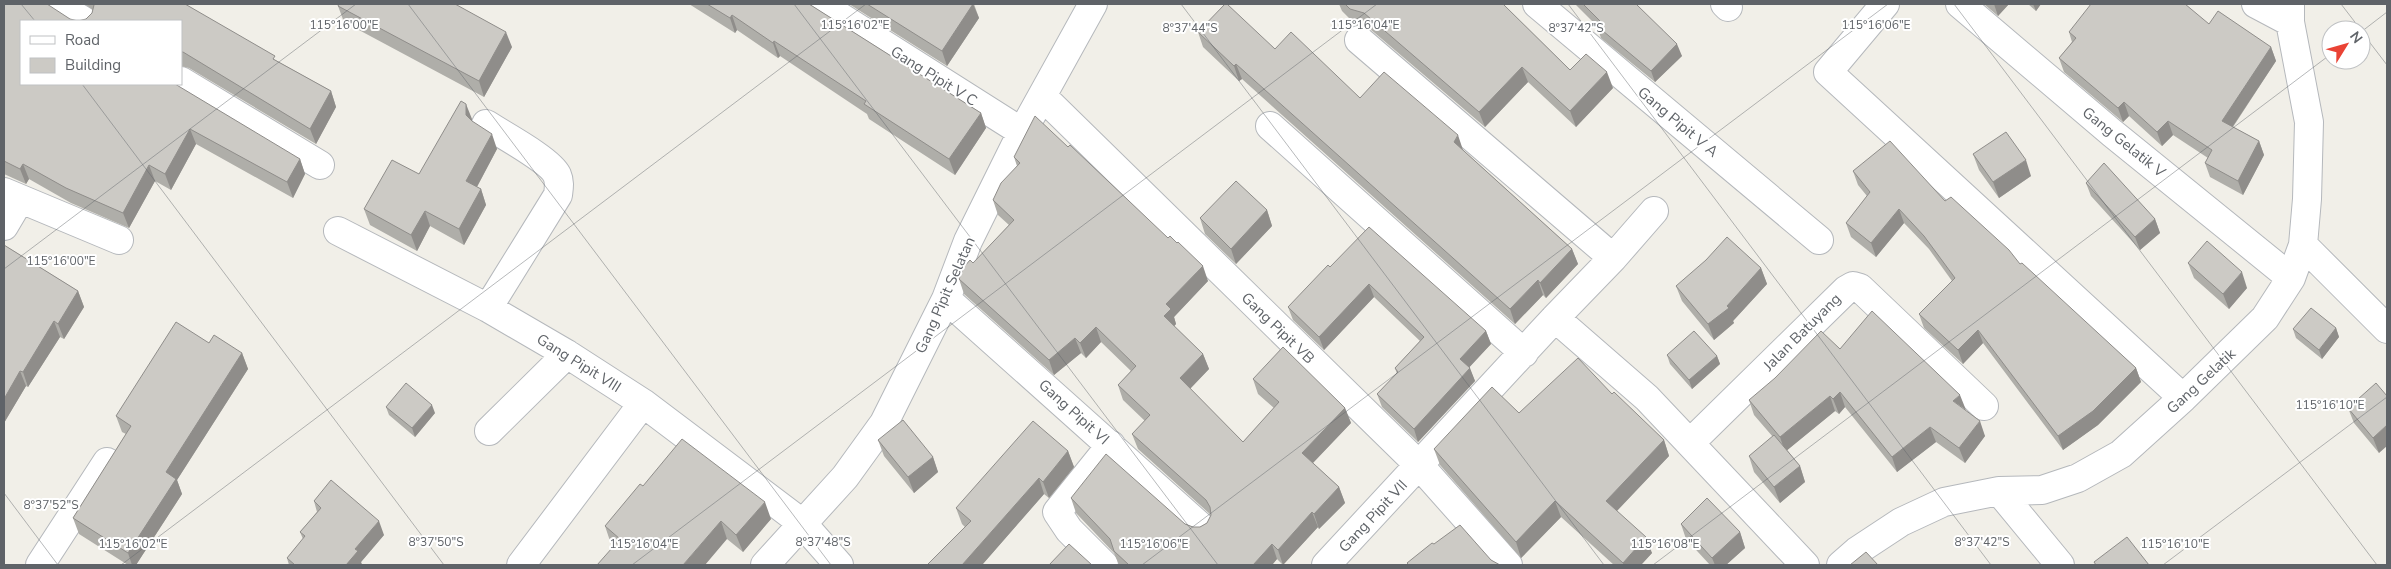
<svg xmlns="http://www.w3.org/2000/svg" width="2391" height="569" viewBox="0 0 2391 569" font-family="'Nunito Sans',sans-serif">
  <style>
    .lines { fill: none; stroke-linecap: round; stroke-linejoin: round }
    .minor-casing { stroke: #b5b8bc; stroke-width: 30 }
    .minor { stroke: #fff; stroke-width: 28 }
    .wall { fill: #afaea9 }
    .shaded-wall { fill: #8f8d8a }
    .building { fill: #cccac5; stroke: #8f8d8a }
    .ticks { fill: none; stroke: #5f6368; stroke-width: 1; stroke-opacity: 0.45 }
    .labels { text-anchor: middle; stroke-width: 4; stroke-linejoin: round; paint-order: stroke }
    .street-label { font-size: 15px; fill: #5f6368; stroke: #fff }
    .ticks-label { font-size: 12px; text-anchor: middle; fill: #5f6368; stroke: #fff; stroke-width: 4; stroke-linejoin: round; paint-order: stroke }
  </style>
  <rect width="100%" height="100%" fill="#f1efe8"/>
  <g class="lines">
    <g class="minor-casing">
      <path id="minor" d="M55,4L84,21
        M820,4L1022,132
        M1537,4L1819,240
        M1725,4L1728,7
        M1885,4L1828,72L2183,398
        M1960,4L2112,133L2291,278
        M2256,4L2290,22
        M1359,40L1613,258
        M181,81L320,165
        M1042,96L1420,466L1508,565
        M486,124C501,134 550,160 557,175C560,182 559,187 558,195L488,308
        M1270,126L1524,353
        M4,192L119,240
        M4,226L20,199
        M338,231L488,308L567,354L643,403L802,523L839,565
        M2303,245L2387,329
        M946,299L1201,527
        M1555,318L1647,398L1805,565
        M489,431L567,354
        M1690,443L1846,290L1853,286L1860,288L1984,406
        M1999,491L2060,565
        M40,565L107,462
        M521,565L643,403
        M765,565L845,477L884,423L946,299L968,241L1022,132L1093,4
        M1104,565L1069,530L1057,512L1111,445
        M1326,565L1555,318L1613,258L1654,211
        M1841,565L1857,551L1901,522L1944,502L1999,491L2042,490L2078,478L2121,454L2183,398L2265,318L2291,278L2303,245L2307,199L2309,122L2290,22V4"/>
    </g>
    <use href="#minor" class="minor"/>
  </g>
  <path class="wall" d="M4,4L78,21L86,19L92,13L93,10L85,4H185L277,61L331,91L336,107L316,144L189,68L181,66V21H21L300,159L305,174L293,198L196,144L171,190L155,181L129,228L71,203L29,179L26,184L4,174Z
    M689,4H809L981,113L986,128L955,175L869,119L867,114L780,56L778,58L737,30L735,33Z
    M849,4H974L979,18L947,66Z
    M1339,4H1503L1570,70L1613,88L1576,127L1528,82L1485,127L1369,28L1356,25L1342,11Z
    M1575,4H1636L1682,56L1655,82L1601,38L1597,26Z
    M1984,4H2009L1998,16Z
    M2028,4H2041L2036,11Z
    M338,6L512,47L484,97L344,22Z
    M2209,24L2271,47L2276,61L2233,127L2259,141L2264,155L2243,195L2210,177L2205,163L2208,158L2173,135L2162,146L2129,116L2123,122L2064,72L2059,58L2072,42L2069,32Z
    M1198,32L1275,49L1360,98L1463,150L1572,249L1578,264L1546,298L1543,295L1515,324L1242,79L1239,81L1203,47Z
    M472,119V121L497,149L477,187L481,189L486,205L464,245L430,226L417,251L370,225L364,209L419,174Z
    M1973,154L2031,176L1999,198L1979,170Z
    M1014,157L1208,281L1174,317L1176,324L1174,326L1203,354L1209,369L1190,389L1243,442L1274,408L1258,394L1253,379L1345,408L1351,423L1313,463L1339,487L1345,503L1319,529L1318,527L1283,565L1277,559L1272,565H1119L1114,553L1076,513L1071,498L1185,524L1193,527H1200L1207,523L1211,515L1138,449L1132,434L1145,421L1123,400L1118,385L1131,371L1101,342L1086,358L1081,353L1054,375L964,294L959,279L1009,225L998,215L993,200L1017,166Z
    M1853,171L1945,201L2020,264L2136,368L2141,382L2098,425L2063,450L1983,343L1963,364L1924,328L1919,314L1952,281L1929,249L1904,223L1876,257L1851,237L1846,223L1867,196L1858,185Z
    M2086,183L2155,219L2160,233L2140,250L2091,196Z
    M1267,210L1272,226L1236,264L1205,234L1200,218Z
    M4,245L78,291L84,307L64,339L60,337L28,387L26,386L4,423Z
    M2188,263L2247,288L2229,309L2194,278Z
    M1330,267L1486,331L1491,344L1469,367L1475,381L1418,442L1382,407L1377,394L1397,374L1395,368L1420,341L1374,297L1324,350L1293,320L1288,307Z
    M1761,268L1767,284L1733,321L1734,323L1714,340L1682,301L1676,286Z
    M2336,328L2339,337L2322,359L2296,338L2293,329Z
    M209,343L242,353L248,369L177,480L182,494L136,565H128L79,534L73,518L126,434L122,432L116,416Z
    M1840,349L1965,410L1985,436L1965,463L1936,442L1897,472L1845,407L1839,414L1835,411L1787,450L1800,466L1805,482L1780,503L1754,472L1749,456L1773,437L1754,415L1749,400Z
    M1667,355L1717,356L1720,364L1692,389L1670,364Z
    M1612,394L1664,440L1669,456L1617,511L1652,553L1641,565H1614L1561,517L1521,558L1440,465L1434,449L1519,413Z
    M2387,396L2379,453L2354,423L2348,408Z
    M386,407L435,413L415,437L389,415Z
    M878,440L933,457L938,472L914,493L884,456Z
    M1068,451L1074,467L1049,498L1044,494L982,565H927L965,527L962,524L956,508Z
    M643,486L771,519L743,552L727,539L614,546L611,544L605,526Z
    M314,501L384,535L361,562L362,565H289L287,558L303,539L300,532L317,512Z
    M1681,524L1740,532L1745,548L1726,565H1710L1686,539Z"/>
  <path class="shaded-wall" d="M973,4L979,18L947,66L942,51Z
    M1994,4H2009L1998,16Z
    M2033,4H2041L2036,11Z
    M732,15L737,30L735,33L730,18Z
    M506,32L512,47L484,97L479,81Z
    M774,41L780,56L778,58L773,43Z
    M1677,44L1682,56L1655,82L1651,71Z
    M2271,47L2276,61L2227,135L2222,121Z
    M1236,64L1242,79L1239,81L1234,66Z
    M1522,67L1528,82L1485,127L1479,112Z
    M1607,72L1613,88L1576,127L1570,111Z
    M331,91L336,107L316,144L310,129Z
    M2124,102L2129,116L2123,122L2118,108Z
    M466,104L472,119V131L466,115Z
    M981,113L986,128L955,175L949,159Z
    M2168,121L2173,135L2162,146L2157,132Z
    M190,129L196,144L171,190L165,174Z
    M492,134L497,149L472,196L466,181Z
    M1458,135L1463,150L1459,157L1454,142Z
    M2259,141L2264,155L2243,195L2238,181Z
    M300,159L305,174L293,198L287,182Z
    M2026,160L2031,176L1999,198L1993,182Z
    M23,164L29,179L26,184L20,169Z
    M149,165L155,181L129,228L123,213Z
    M481,189L486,205L464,245L459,229Z
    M1899,209L1904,223L1876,257L1871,243Z
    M1267,210L1272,226L1236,264L1231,249Z
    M425,211L430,226L417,251L411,235Z
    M2155,219L2160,233L2140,250L2135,237Z
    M1572,249L1578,264L1546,298L1540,283Z
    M1203,266L1208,281L1174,317L1176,324L1170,331L1164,316L1166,304Z
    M1761,268L1767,284L1733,321L1734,323L1714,340L1708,324L1727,306Z
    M2242,272L2247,288L2229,309L2223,294Z
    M1538,280L1543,295L1515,324L1510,309Z
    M1369,284L1374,297L1324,350L1319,337Z
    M78,291L84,307L64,339L58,324Z
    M54,321L60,337L28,387L23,372Z
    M1096,327L1101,342L1086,358L1080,343Z
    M2336,328L2339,337L2322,359L2319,350Z
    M1978,330L1983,343L1963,364L1958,350Z
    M1486,331L1491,344L1465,372L1460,359Z
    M1075,338L1081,353L1054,375L1049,360Z
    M242,353L248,369L177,480L182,494L136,565H132L128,553L166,472Z
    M1203,354L1209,369L1185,394L1180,378Z
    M1717,356L1720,364L1692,389L1689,380Z
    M1470,368L1475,381L1418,442L1414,429Z
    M2136,368L2141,382L2098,425L2063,450L2058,436Z
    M20,371L26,386L4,423V399Z
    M1840,392L1845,407L1839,414L1833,399Z
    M1960,395L1966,410L1953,401Z
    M1830,396L1835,411L1785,452L1780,437Z
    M432,405L435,413L415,437L412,428Z
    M1345,408L1351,423L1308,468L1302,453Z
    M1980,421L1985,436L1965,463L1959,448Z
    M2387,425V446L2379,453L2373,438Z
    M1930,427L1936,442L1897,472L1892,457Z
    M1664,440L1669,456L1612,516L1606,501Z
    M1068,451L1074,467L1049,498L1043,482Z
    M933,457L938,472L914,493L908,477Z
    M1800,466L1805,482L1780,503L1774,487Z
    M1039,478L1044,494L982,565H962Z
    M1339,487L1345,503L1319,529L1314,514Z
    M1555,501L1561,517L1521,558L1516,542Z
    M765,502L771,519L743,552L736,535Z
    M1312,512L1318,527L1283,565L1278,550Z
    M379,521L384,535L361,562L362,565H346L355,549Z
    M721,521L727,539L705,565H683Z
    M1740,532L1745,548L1726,565H1715L1712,558Z
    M1646,537L1652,553L1641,565H1623V563Z
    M1272,544L1277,559L1272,565H1253Z"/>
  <path class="building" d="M4,4H47L70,19L78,21L86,19L92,13L94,5V4H185L275,56L273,59L331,91L310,129L183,52H181V21H21V84H175L300,159L287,182L190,129L165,174L149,165L123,213L66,188L23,164L20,169L4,161Z
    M339,4H455L506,32L479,81L338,6Z
    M707,4H809L981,113L949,159L864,104L866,101L774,41L773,43L732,15L730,18Z
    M867,4H973L942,51Z
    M1225,4H1227L1275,49L1291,32L1360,98L1384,72L1458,135L1454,142L1572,249L1540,283L1538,280L1510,309L1236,64L1234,66L1198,32Z
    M1345,4H1503L1570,70L1586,54L1607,72L1570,111L1522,67L1479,112L1364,13L1350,9Z
    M1583,4H1636L1677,44L1651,71L1597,26L1601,22Z
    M2091,4H2185L2209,24L2218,11L2271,47L2222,121L2259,141L2238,181L2205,163L2212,150L2168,121L2157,132L2124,102L2118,108L2059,58L2076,38L2069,32Z
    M461,101L466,104V115L472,121L492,134L466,181L481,189L459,229L425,211L411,235L364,209L392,160L419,174Z
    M1035,116L1068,147L1070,145L1168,238L1170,236L1177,243L1178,242L1203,266L1166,304L1171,309L1164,316L1203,354L1180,378L1243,442L1279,402L1253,379L1283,347L1345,408L1302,453L1339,487L1314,514L1312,512L1278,550L1272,544L1253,565H1129L1114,551L1110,539L1071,498L1106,454L1185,524L1193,527H1200L1207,523L1211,515L1210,507L1206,500L1132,434L1150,415L1118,385L1136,366L1096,327L1080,343L1075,338L1049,360L959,279L964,267L970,260L973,263L1014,220L993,200L1001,183L1020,163L1014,157Z
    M2006,132L2026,160L1993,182L1973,154Z
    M1890,141L1945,201L1951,197L2009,250L2020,264L2022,263L2136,368L2093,411L2058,436L1978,330L1958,350L1919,314L1955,278L1924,236L1899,209L1871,243L1846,223L1870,192L1853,171Z
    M2104,163L2155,219L2135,237L2086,183Z
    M1236,181L1267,210L1231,249L1200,218Z
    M1369,227L1486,331L1460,359L1470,368L1414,429L1377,394L1398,372L1395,368L1424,337L1369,284L1319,337L1288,307L1328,265L1330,267Z
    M1727,237L1761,268L1727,306L1729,308L1708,324L1676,286L1706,260Z
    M2207,241L2242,272L2223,294L2188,263Z
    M4,245L78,291L58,324L54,321L23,372L20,371L4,399Z
    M2311,308L2336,328L2319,350L2293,329Z
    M1872,311L1960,395L1953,401L1980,421L1959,448L1930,427L1892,457L1840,392L1833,399L1830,396L1780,437L1749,400L1775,378L1821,331L1840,349Z
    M176,322L209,343L214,335L242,353L166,472L176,479L128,553L73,518L131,426L116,416Z
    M1694,331L1717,356L1689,380L1667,355Z
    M1578,358L1612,394L1614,392L1664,440L1606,501L1646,537L1623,563L1555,501L1516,542L1434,449L1492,387L1519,413Z
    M406,383L432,405L412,428L386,407Z
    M2376,383L2387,396V425L2373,438L2348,408Z
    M903,420L933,457L908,477L878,440Z
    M1033,421L1068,451L1043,482L1039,478L962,565H927L971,521L956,508Z
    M1774,435L1800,466L1774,487L1749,456Z
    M682,439L765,502L736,535L721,521L683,565H597L620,539L605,526L640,484L643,486Z
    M331,480L379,521L355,549L358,551L346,565H295L287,558L305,536L300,532L321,508L314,501Z
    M1707,498L1740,532L1712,558L1681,524Z
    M1460,525L1491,560L1500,565H1409L1407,563L1432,543L1434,544Z
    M2127,537L2149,565H2096L2094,562Z
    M1069,544L1092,565H1049Z
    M1866,552L1878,565H1850Z"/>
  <path class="ticks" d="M21,4L35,21M408,4L831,565M794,4L1218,565M1181,4L1604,565M1568,4L1991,565M1954,4L2377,565M2341,4L2361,30M2361,31L2387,65M2361,32L2387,12M82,84L444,565M4,269L356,4M4,493L58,565M121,565L866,4M632,565L1377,4M1142,565L1888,4M1653,565L2331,54M2163,565L2387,397"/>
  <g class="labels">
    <g class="street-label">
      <text transform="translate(934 76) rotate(32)" y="5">Gang Pipit V C</text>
      <text transform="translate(1678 122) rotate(40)" y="5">Gang Pipit V A</text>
      <text transform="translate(2124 142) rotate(39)" y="5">Gang Gelatik V</text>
      <text transform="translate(945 295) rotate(-66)" y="5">Gang Pipit Selatan</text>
      <text transform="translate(1278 328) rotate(44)" y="5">Gang Pipit VB</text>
      <text transform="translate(1802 332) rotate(-45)" y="5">Jalan Batuyang</text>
      <text transform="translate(579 363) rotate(32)" y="5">Gang Pipit VIII</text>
      <text transform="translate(2201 381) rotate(-43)" y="5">Gang Gelatik</text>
      <text transform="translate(1074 412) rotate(42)" y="5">Gang Pipit VI</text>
      <text transform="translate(1373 516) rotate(-47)" y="5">Gang Pipit VII</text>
    </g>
  </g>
  <g class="ticks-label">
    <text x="344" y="29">115°16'00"E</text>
    <text x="855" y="29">115°16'02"E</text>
    <text x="1365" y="29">115°16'04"E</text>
    <text x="1876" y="29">115°16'06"E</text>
    <text x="1190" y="32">8°37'44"S</text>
    <text x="1576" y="32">8°37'42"S</text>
    <text x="61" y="265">115°16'00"E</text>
    <text x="2330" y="409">115°16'10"E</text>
    <text x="51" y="509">8°37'52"S</text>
    <text x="436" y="546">8°37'50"S</text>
    <text x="823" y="546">8°37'48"S</text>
    <text x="1982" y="546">8°37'42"S</text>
    <text x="133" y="548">115°16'02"E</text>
    <text x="644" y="548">115°16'04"E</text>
    <text x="1154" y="548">115°16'06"E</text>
    <text x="1665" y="548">115°16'08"E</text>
    <text x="2175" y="548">115°16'10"E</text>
  </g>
  <rect width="2391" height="569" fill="none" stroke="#5f6368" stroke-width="10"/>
  <rect x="20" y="20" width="162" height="65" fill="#ffffff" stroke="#bfc1c3"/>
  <rect x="30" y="36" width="25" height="8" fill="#ffffff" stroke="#bfc1c3"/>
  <text x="65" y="45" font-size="15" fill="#5f6368">Road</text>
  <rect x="30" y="58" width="25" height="15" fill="#cccac5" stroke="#bfc1c3"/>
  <text x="65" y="70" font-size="15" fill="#5f6368">Building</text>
  <g transform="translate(2346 45) rotate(53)"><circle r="24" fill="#ffffff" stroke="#bfc1c3"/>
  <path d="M0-4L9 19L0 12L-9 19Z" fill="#ea4335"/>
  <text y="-8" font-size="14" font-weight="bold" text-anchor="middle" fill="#5f6368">N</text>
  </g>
</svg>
